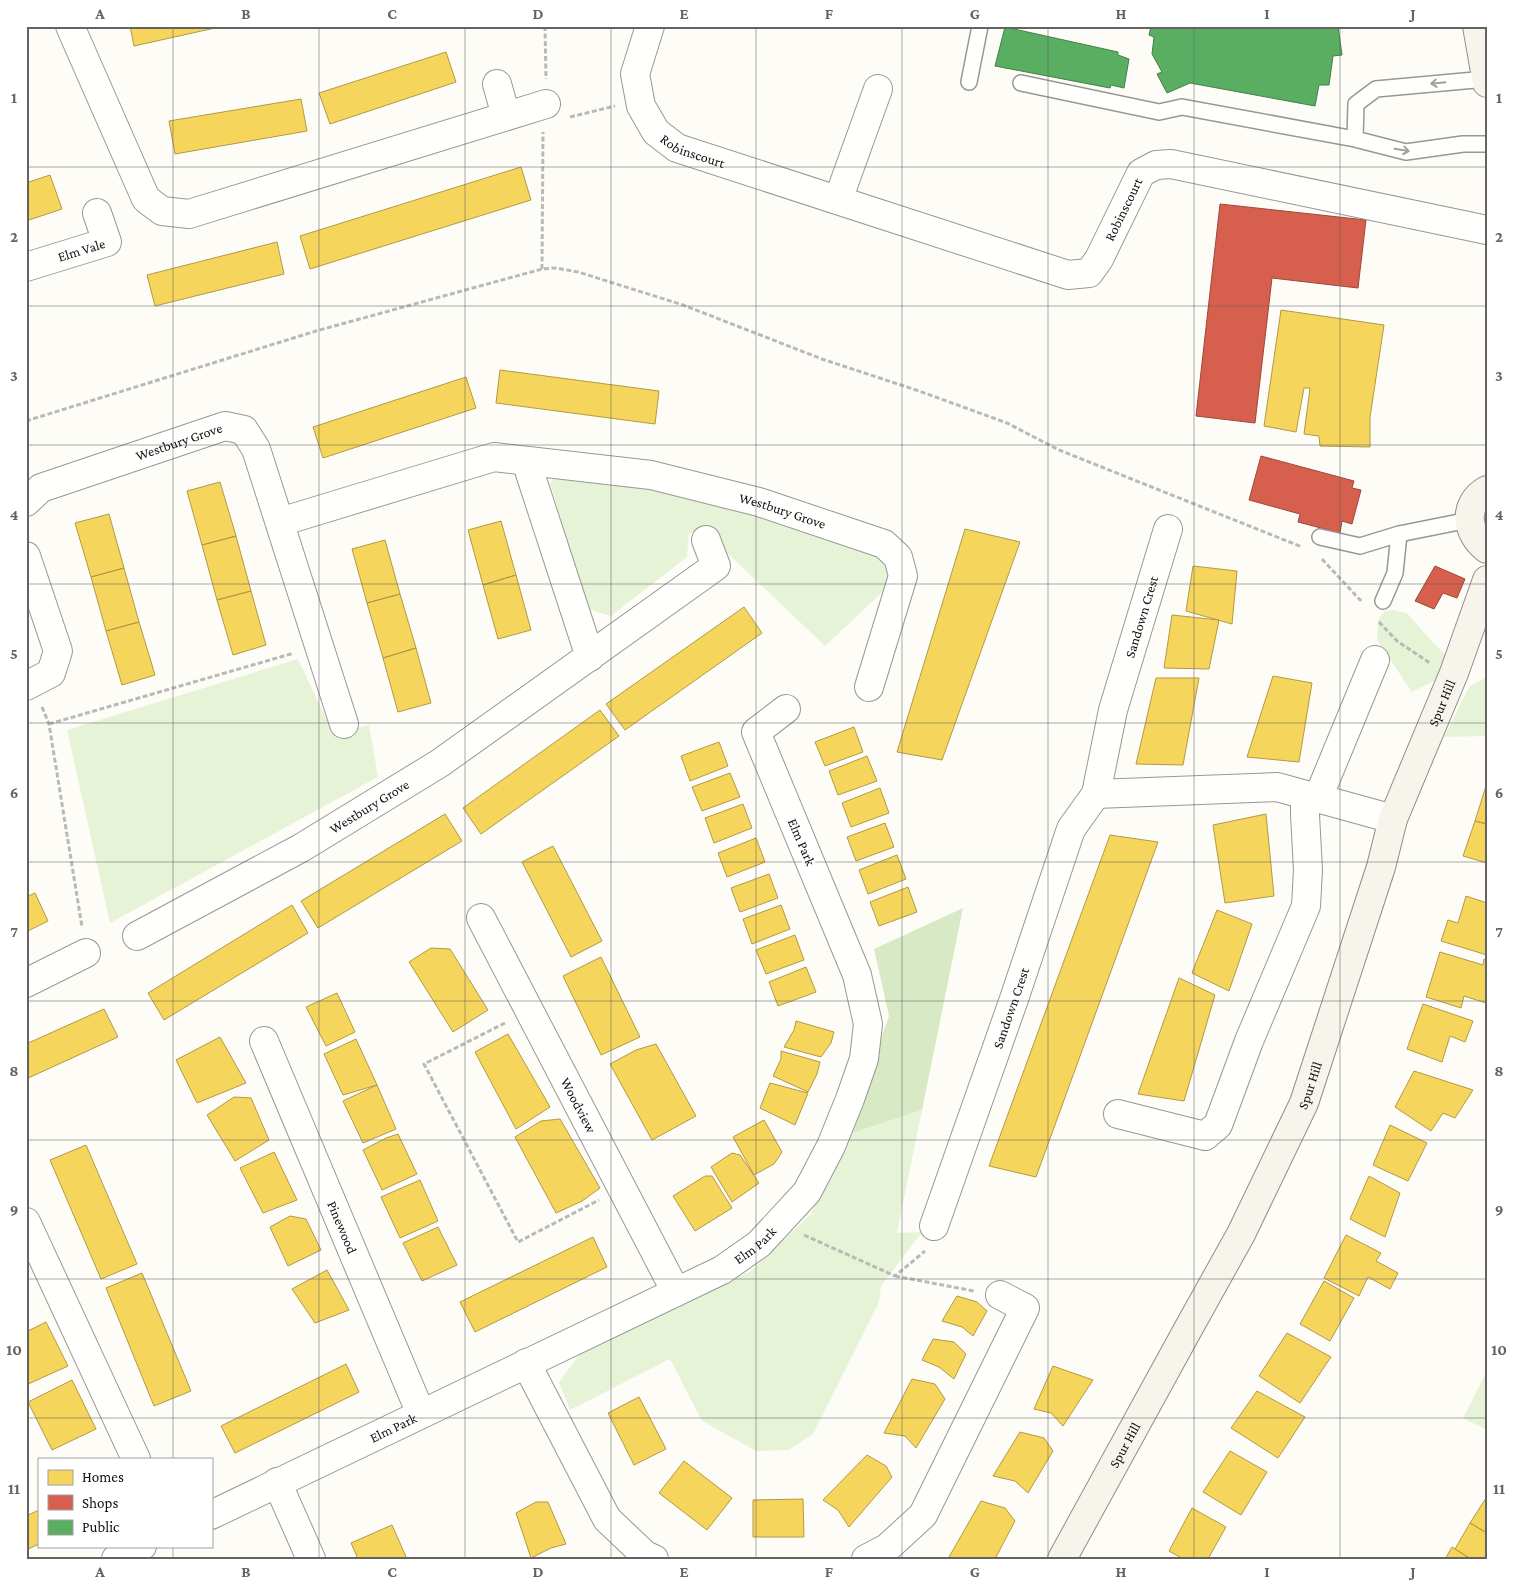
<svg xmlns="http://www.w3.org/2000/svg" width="1513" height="1585" viewBox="0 0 1513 1585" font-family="'Crimson Pro',serif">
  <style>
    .green { fill: #e7f3d7 }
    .forest { fill: #d8eac5 }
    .homes { fill: #f6d55c; stroke: #b19a46 }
    .shops { fill: #d6604d; stroke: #9b483b }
    .public { fill: #5aae61; stroke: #447f49 }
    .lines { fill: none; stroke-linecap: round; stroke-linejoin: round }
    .lane-casing { stroke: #979795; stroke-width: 18 }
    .street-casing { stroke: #979795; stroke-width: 30 }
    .secondary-casing { stroke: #8e8d8b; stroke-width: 30 }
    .path { stroke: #b9b9b8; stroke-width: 3; stroke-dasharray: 5 2.5; stroke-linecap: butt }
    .lane { stroke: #fffffe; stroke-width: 15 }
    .street { stroke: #fffffe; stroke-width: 28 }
    .secondary { stroke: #f6f4eb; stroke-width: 28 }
    .oneway { stroke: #a0a09f }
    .grid { fill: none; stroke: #646362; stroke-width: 1; stroke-opacity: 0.55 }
    .labels { text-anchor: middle; stroke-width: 5; stroke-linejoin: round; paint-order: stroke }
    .street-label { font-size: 14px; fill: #111; stroke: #fff }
    .neatline { fill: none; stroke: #646362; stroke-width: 2 }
    .grid-label { font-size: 16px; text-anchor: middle; font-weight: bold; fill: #646362 }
  </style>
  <rect width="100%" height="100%" fill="#fdfcf7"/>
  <path class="green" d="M559,473L651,480L881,552L890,562V585L825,646L702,529L689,534L687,557L611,616L588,609L550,483Z
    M1394,610L1408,614L1434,644L1447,656L1438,679L1412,692L1377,640L1378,620L1385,611Z
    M298,659L333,733L369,725L378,777L110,923L67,730Z
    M1487,677V736L1444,737L1469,687Z
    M922,1110L897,1233L922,1232L881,1286L879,1302L813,1434L788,1450L756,1451L702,1421L670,1359L570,1410L559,1382L580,1354L751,1271L811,1214L846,1135Z
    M1487,1371V1430L1463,1418Z"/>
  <path class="forest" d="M963,908L922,1110L846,1135L889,1016L874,949Z"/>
  <path class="homes" d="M130,26H224L134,46Z
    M446,52L456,82L330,124L319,93Z
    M301,99L307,131L175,154L169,121Z
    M521,167L531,200L310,269L300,236Z
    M50,175L62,209L26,221V183Z
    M277,242L284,274L155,306L147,275Z
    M1281,310L1384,325L1370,417V447L1320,446L1319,436L1304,434L1310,388H1304L1296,432L1264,426Z
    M500,370L659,391L655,424L496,403Z
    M466,377L476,408L323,458L313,427Z
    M220,482L236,536L202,545L187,491Z
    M109,514L124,568L91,577L75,523Z
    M501,521L516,575L483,585L468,530Z
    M965,529L1020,542L942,760L897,752Z
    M236,536L251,591L217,600L202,545Z
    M385,540L400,594L367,603L352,549Z
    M1193,566L1237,571L1232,624L1186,611Z
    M124,568L139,622L106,631L91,577Z
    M516,575L531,630L498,639L483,585Z
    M251,591L266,645L233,655L217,600Z
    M400,594L416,648L383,658L367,603Z
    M744,607L762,633L625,730L606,704Z
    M1172,615L1219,620L1209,669L1164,668Z
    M139,622L155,675L122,685L106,631Z
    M416,648L431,703L398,712L383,658Z
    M1273,676L1312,683L1299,762L1247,757Z
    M1156,678H1199L1183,765L1136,764Z
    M600,710L619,736L481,834L463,808Z
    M854,727L863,752L825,766L815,742Z
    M719,742L728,766L690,781L681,756Z
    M867,756L877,781L838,795L829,771Z
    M730,773L740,797L702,811L692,787Z
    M1486,786L1487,787V824L1475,821Z
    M880,788L889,813L851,827L842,803Z
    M743,804L752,828L714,843L705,818Z
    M445,814L462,841L318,928L301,901Z
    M1266,814L1274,896L1225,903L1213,825Z
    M1475,821L1487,824V863L1463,856Z
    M885,823L894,847L856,861L847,837Z
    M1110,835L1158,842L1036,1177L989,1166Z
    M756,838L765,862L727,877L718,853Z
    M553,846L602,941L571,957L522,862Z
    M897,855L906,879L868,894L859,870Z
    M769,874L778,898L740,912L731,888Z
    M908,887L917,912L879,926L870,902Z
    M35,893L48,921L26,932V897Z
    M1466,896L1487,903V955L1441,941L1448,920L1458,923Z
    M292,905L308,933L164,1020L148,993Z
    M781,905L790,929L752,944L743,919Z
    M1217,910L1252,924L1229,991L1192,973Z
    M795,935L804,960L766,974L756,950Z
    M431,948L450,949L488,1010L453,1032L409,962Z
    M1440,952L1483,965L1484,959L1487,960L1486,1003L1464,996L1461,1008L1426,997Z
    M601,957L640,1037L601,1055L563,976Z
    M806,967L816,992L778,1006L769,982Z
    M1179,978L1215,995L1184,1101L1138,1094Z
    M337,993L355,1032L326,1046L306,1007Z
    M1423,1004L1473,1021L1465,1042L1450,1036L1442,1062L1407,1049Z
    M104,1009L118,1037L26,1079V1044Z
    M796,1021L834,1032L831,1043L821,1057L784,1047L794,1030Z
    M508,1034L550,1107L516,1129L475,1052Z
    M220,1037L246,1083L197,1103L176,1060Z
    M356,1039L377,1085L343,1095L324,1054Z
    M656,1044L696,1116L652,1140L610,1064L636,1050Z
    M781,1051L820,1062L817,1074L808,1092L773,1076L781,1059Z
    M1414,1071L1473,1090L1455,1118L1443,1113L1431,1131L1395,1107Z
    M770,1083L808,1093L795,1125L760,1108Z
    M377,1085L396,1129L363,1143L343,1101Z
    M234,1097L251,1098L269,1140L235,1161L207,1115Z
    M560,1119L600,1188L582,1201L556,1213L515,1137L541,1121Z
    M764,1120L782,1152L774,1164L754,1175L733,1137Z
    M1390,1125L1427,1143L1408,1181L1373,1165Z
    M398,1134L417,1174L382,1190L363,1150L386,1138Z
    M86,1145L137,1264L101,1279L50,1160Z
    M274,1152L297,1200L263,1213L240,1168Z
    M732,1153L740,1155L759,1183L732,1202L711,1167Z
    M705,1176H712L732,1208L695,1231L673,1196Z
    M1369,1176L1400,1193L1385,1237L1350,1219Z
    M420,1180L438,1221L400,1238L381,1197Z
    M290,1216L306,1219L321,1250L288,1266L270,1227Z
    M438,1227L457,1265L422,1281L403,1243Z
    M1346,1235L1381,1253L1376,1261L1398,1273L1390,1289L1368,1277L1359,1296L1324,1278Z
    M593,1237L607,1267L475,1332L460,1302Z
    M327,1270L349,1310L315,1323L292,1289Z
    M142,1273L191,1391L154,1406L106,1288Z
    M1324,1281L1354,1298L1330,1341L1300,1324Z
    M957,1296L977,1302L987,1311L973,1336L962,1327L942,1321Z
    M46,1322L68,1366L26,1385V1332Z
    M1287,1333L1331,1357L1300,1403L1259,1376Z
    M933,1339L954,1342L966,1354L954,1379L939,1367L922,1360Z
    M346,1364L359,1392L235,1453L221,1426Z
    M1053,1366L1093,1380L1063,1426L1051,1413L1034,1409Z
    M912,1379L935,1384L945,1399L916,1448L905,1436L884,1433Z
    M72,1380L96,1429L52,1450L28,1402Z
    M1257,1391L1305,1417L1278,1458L1231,1428Z
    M639,1397L666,1449L634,1465L608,1413Z
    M1020,1432L1044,1438L1053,1451L1028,1493L1015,1481L993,1476Z
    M1230,1451L1267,1472L1241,1515L1203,1492Z
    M867,1455L886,1466L892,1477L849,1527L838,1510L823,1500Z
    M684,1461L732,1498L707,1530L659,1493Z
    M1486,1498H1487V1533L1470,1523Z
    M803,1499L804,1537H753V1500Z
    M981,1501L1005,1508L1015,1521L995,1559H958L949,1557Z
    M536,1502H548L566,1544L551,1548L531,1558L516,1513Z
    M1192,1508L1226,1527L1208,1559H1183L1169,1551Z
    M39,1510V1544L26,1550V1516Z
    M1470,1523L1487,1533V1555L1484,1559H1471L1455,1549Z
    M392,1525L407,1559H358L351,1543Z
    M1452,1547L1455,1549L1471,1559H1445Z"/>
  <path class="shops" d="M1220,204L1366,220L1358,288L1272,278L1255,423L1196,416Z
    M1261,456L1354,481L1352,488L1361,490L1352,524L1342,521L1340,533L1298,522L1300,514L1249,500Z
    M1435,566L1465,579L1457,598L1443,593L1434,609L1415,601Z"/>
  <path class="public" d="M1151,26H1338L1342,55L1333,56L1329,85H1319L1315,106L1190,83L1167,93L1157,74L1162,72L1152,54L1154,37L1149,35Z
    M1005,27L1118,52V55L1129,59L1124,88L1111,85L1110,88L995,66Z"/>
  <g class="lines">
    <g class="lane-casing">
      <path id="lane" d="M969,82L980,26
        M1021,83L1159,112L1182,107L1355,139L1406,152L1463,144H1487
        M1355,139L1356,104L1376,89L1486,79
        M1320,537L1360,546L1399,534L1469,520
        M1383,601L1395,573L1399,534"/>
    </g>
    <g class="street-casing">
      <g id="street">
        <path d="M70,26L146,199L162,211L189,214L546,104"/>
        <path id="s1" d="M650,26L635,74L641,106L656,132L677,148L1068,275L1089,273L1099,259L1141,173L1156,165L1171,164L1487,230"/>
        <path d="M497,84L506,116"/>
        <path d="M838,200L878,89"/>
        <path id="s2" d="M26,267L107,242L97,213"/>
        <path d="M526,461L590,657"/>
        <path id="s3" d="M26,502L41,488L225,426L244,430L256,449L344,724"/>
        <path id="s4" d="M280,522L494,457L651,475L759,502L884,544L898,557L903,576L869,687"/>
        <path d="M26,556L58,651L51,673L26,686"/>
        <path d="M1096,794L1277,787L1393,819"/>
        <path d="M1318,798L1375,660"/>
        <path id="s5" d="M481,918L676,1292"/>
        <path id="s6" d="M137,936L301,848L440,763L716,566L706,540"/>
        <path d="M26,983L86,953"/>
        <path id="s7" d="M264,1041L421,1414"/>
        <path d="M1118,1114L1205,1136L1218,1125L1249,1041L1306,906L1308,870L1305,815V795"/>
        <path d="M26,1222L136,1459"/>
        <path id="s8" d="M934,1226L1014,999L1071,829L1096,794L1113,710L1168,529"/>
        <path d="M526,1363L607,1519L645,1555L654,1559"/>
        <path d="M277,1482L311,1559"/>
        <path id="s9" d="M211,1515L722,1270L759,1244L807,1192L831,1146L850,1099L864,1059L868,1024L857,975L756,732L786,709"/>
        <path d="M116,1559L142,1546"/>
        <path d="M866,1559L887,1548L923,1515L1025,1308L1000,1295"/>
      </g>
    </g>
    <g class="secondary-casing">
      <g id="secondary">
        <path d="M1477,26L1487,83"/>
        <path d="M1487,490C1462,504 1466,533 1487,549"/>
        <path id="s10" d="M1062,1559L1187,1331L1241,1234L1304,1103L1381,867L1393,819L1454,673L1487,580"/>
      </g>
    </g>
    <path class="path" d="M545,26L546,79
      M570,117L615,106
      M542,269L543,132
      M26,421L316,331L542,269L556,268L578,272L683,305L822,359L919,391L1007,423L1059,450L1302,547
      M1322,559L1362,602
      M1379,622L1397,641L1430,663
      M42,707L49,724L82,927
      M49,724L294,653
      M505,1023L424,1064L518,1242L599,1200
      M804,1235L895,1276L925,1251
      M895,1276L974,1291"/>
    <use href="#lane" class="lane"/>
    <use href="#street" class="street"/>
    <use href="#secondary" class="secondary"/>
  </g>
  <defs><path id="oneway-shaft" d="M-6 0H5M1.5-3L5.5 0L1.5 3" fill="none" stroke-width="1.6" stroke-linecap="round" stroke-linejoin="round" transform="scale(1.25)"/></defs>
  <g class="oneway">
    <use href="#oneway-shaft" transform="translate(1438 83) rotate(174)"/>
    <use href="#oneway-shaft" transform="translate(1402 150) rotate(9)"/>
  </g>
  <path class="grid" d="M173,26V1459M319,26V1559M465,26V1559M611,26V1559M756,26V1559M902,26V1559M1048,26V1559M1194,26V1559M1340,26V1559M26,167H1487M26,306H1487M26,445H1487M26,584H1487M26,723H1487M26,862H1487M26,1001H1487M26,1140H1487M26,1279H1487M26,1418H1487M173,1546V1559"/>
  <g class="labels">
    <g class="street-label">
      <text dy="5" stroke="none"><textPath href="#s1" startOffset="155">Robinscourt</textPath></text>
      <text dy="5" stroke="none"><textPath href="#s1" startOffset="644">Robinscourt</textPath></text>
      <text dy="5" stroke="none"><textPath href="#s2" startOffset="58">Elm Vale</textPath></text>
      <text dy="5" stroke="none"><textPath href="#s3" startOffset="166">Westbury Grove</textPath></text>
      <text dy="5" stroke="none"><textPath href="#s4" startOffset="518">Westbury Grove</textPath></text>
      <text dy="5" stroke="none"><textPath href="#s8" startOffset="646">Sandown Crest</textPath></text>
      <text dy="5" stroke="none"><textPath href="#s10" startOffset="940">Spur Hill</textPath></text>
      <text dy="5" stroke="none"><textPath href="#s6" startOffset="266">Westbury Grove</textPath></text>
      <text transform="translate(802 842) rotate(67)" y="5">Elm Park</text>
      <text dy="5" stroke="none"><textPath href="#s8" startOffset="231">Sandown Crest</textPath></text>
      <text dy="5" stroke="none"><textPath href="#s10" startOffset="535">Spur Hill</textPath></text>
      <text dy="5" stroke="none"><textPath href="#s5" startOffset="211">Woodview</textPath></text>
      <text dy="5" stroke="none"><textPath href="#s7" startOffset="202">Pinewood</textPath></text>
      <text dy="5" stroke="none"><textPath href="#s9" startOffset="608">Elm Park</textPath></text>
      <text dy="5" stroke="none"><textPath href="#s9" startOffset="202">Elm Park</textPath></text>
      <text dy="5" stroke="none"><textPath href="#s10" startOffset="130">Spur Hill</textPath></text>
    </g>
  </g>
  <rect width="1513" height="1585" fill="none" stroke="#ffffff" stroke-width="55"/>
  <rect x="38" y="1458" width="175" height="90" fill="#ffffff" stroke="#a0a0a0"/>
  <rect x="48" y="1470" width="25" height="15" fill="#f6d55c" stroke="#a0a0a0"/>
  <text x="82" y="1482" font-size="15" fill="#111111">Homes</text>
  <rect x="48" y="1495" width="25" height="15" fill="#d6604d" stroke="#a0a0a0"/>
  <text x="82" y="1508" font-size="15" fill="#111111">Shops</text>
  <rect x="48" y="1520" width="25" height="15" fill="#5aae61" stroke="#a0a0a0"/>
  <text x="82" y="1532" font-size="15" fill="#111111">Public</text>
  <rect x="28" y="28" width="1458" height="1530" class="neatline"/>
  <g class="grid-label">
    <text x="100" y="19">A</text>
    <text x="246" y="19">B</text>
    <text x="392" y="19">C</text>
    <text x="538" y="19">D</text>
    <text x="684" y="19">E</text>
    <text x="829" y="19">F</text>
    <text x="975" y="19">G</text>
    <text x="1121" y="19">H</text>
    <text x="1267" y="19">I</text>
    <text x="1413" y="19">J</text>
    <text x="14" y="103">1</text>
    <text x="1499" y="103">1</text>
    <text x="14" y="242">2</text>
    <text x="1499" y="242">2</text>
    <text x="14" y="381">3</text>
    <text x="1499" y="381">3</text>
    <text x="14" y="520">4</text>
    <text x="1499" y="520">4</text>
    <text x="14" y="659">5</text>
    <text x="1499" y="659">5</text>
    <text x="14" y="798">6</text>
    <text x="1499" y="798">6</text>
    <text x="14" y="937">7</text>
    <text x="1499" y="937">7</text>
    <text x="14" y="1076">8</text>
    <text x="1499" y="1076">8</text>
    <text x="14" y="1215">9</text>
    <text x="1499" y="1215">9</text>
    <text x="14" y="1355">10</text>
    <text x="1499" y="1355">10</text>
    <text x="14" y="1494">11</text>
    <text x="1499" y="1494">11</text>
    <text x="100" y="1577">A</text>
    <text x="246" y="1577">B</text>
    <text x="392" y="1577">C</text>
    <text x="538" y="1577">D</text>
    <text x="684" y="1577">E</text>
    <text x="829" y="1577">F</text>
    <text x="975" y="1577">G</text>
    <text x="1121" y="1577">H</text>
    <text x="1267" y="1577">I</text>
    <text x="1413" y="1577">J</text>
  </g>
</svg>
